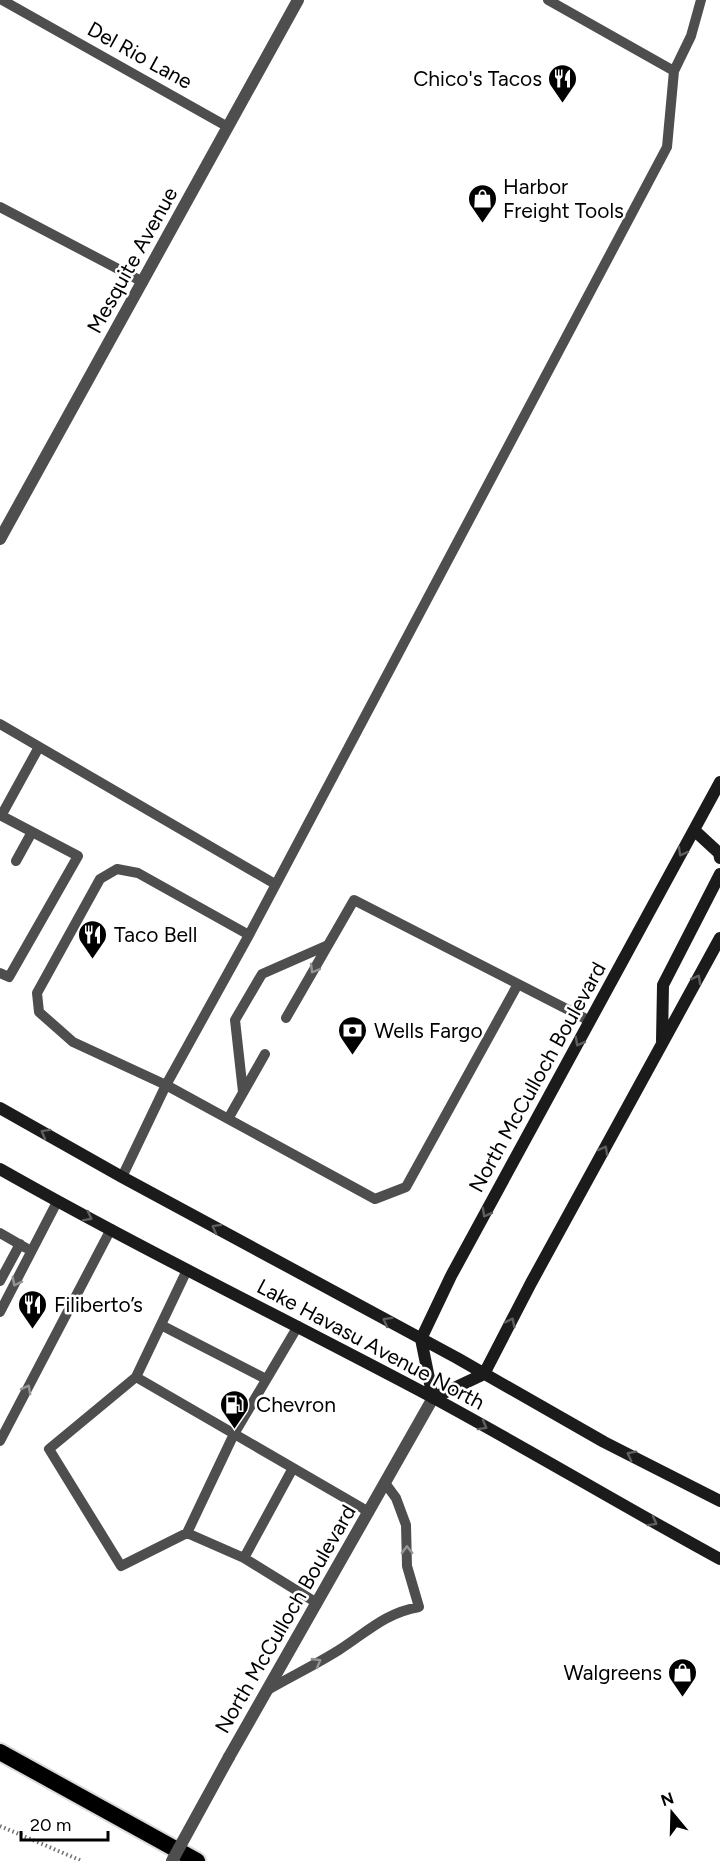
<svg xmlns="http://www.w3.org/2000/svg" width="720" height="1861" font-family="Figtree,sans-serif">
<rect width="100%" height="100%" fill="#fff"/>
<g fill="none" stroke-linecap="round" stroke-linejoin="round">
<defs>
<path id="trunk" d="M0,1752L197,1861"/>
</defs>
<!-- trunk casing -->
<use href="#trunk" stroke="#dbdbdb" stroke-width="20"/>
<!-- path -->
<path stroke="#707070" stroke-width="4" stroke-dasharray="1.5 3" stroke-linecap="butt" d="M0,1826L82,1861"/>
<!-- service -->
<path stroke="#4e4e4e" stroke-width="10" d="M2,0L228,127
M674,71L691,36L701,0
M0,207L143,282
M0,724L275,884
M0,815L78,856L9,977L0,973
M1,816L39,747
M16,861L32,832
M249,935L138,873L117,869L100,879L37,993L39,1012L73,1042L166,1085L375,1199L406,1187L518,984L590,1021
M286,1018L354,900L518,984
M243,1092L235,1020L262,974L328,945
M228,1119L265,1054
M122,1177L166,1085L249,935L667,147L674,71L548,0
M0,1233L26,1248
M187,1270L136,1377L49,1449L121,1566L187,1533L244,1558L317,1603
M0,1281L20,1244
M0,1312L57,1202
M161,1325L266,1379
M136,1377L369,1512
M0,1441L111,1229
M187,1533L234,1434L298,1326
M244,1558L293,1468
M266,1691C290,1677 315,1665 339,1650C367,1632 385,1613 419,1607L407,1566L406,1525L396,1498L385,1483"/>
<!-- tertiary -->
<path stroke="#4e4e4e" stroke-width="12" d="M0,539L298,0
M229,1757L433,1398"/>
<!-- secondary -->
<path stroke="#1b1b1b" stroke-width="12" d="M720,782L451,1276L421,1339L433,1398L484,1374L531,1283L720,938
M694,830L719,853L720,858
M662,1041L663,985L720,874
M0,1108L122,1177L457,1358L604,1442L720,1501
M0,1169C141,1249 287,1320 430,1396C528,1449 623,1506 720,1559"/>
<!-- trunk -->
<use href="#trunk" stroke="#000" stroke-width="16"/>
<!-- tertiary-bridge -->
<path stroke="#4e4e4e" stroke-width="12" d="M172,1861L229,1757"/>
</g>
<!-- one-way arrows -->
<defs><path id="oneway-chevron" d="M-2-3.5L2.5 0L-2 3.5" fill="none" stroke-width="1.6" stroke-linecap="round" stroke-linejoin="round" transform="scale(1.5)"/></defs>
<g stroke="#5f5f5f">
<use href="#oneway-chevron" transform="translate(682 852) rotate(119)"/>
<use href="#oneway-chevron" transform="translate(697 979) rotate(-61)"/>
<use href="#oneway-chevron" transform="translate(579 1042) rotate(119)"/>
<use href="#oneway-chevron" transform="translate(45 1133) rotate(-151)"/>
<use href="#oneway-chevron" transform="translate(604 1150) rotate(-61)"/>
<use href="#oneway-chevron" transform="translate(486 1213) rotate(119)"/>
<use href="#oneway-chevron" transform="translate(88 1217) rotate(27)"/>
<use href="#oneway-chevron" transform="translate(216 1228) rotate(-151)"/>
<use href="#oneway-chevron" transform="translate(387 1321) rotate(-151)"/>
<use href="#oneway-chevron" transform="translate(511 1322) rotate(-63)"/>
<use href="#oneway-chevron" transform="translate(483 1426) rotate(29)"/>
<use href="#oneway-chevron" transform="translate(631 1455) rotate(-153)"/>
<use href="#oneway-chevron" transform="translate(653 1522) rotate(29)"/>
</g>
<g stroke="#959595">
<use href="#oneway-chevron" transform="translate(314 969) rotate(120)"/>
<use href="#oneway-chevron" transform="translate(16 1282) rotate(117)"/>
<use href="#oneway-chevron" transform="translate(27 1389) rotate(-62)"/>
<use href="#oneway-chevron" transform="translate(407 1550) rotate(-91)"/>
<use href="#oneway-chevron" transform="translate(317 1662) rotate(-30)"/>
</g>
<!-- icons -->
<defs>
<symbol id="restaurant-pin" viewBox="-11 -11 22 30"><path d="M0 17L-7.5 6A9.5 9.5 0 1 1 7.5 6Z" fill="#000" stroke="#fff"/><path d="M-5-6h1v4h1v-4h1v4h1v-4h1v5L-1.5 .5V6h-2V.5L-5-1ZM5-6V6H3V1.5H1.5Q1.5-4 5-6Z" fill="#fff"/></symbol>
<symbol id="shop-pin" viewBox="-11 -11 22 30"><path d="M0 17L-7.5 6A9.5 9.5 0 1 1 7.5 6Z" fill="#000" stroke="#fff"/><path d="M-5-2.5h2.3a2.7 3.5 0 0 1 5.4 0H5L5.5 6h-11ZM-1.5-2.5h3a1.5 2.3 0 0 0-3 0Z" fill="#fff"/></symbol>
<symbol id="bank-pin" viewBox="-11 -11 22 30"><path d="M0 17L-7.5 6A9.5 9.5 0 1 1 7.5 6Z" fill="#000" stroke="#fff"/><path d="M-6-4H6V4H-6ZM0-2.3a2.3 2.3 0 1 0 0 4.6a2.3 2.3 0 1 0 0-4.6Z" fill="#fff"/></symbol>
<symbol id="fuel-pin" viewBox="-11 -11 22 30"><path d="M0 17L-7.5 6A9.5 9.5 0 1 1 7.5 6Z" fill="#000" stroke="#fff"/><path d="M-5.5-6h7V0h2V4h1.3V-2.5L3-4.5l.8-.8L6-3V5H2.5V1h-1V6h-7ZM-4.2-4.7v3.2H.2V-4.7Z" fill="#fff"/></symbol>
</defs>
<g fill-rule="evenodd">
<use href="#restaurant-pin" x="546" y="62" width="33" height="45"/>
<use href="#shop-pin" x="466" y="182" width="33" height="45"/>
<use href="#restaurant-pin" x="76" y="918" width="33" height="45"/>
<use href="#bank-pin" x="336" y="1014" width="33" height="45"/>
<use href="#restaurant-pin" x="16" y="1288" width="33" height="45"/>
<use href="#fuel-pin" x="218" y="1388" width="33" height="45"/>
<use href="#shop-pin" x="666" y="1656" width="33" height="45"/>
</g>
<g text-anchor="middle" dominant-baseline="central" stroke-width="5" stroke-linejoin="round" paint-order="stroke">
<!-- street labels -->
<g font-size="21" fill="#000" stroke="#fff">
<text transform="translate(140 55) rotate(29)">Del Rio Lane</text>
<text transform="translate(132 260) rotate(-61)">Mesquite Avenue</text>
<text transform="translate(537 1077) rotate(-61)">North McCulloch Boulevard</text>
<text transform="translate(371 1344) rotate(28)">Lake Havasu Avenue North</text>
<text transform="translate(285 1619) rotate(-60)">North McCulloch Boulevard</text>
</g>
<!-- poi labels -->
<g font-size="21" fill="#000" stroke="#fff" text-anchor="start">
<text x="542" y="78" text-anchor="end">Chico's Tacos</text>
<text x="503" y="186">Harbor<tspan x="503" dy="24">Freight Tools</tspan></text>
<text x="114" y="934">Taco Bell</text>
<text x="374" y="1030">Wells Fargo</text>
<text x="54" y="1304">Filiberto’s</text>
<text x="256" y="1404">Chevron</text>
<text x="662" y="1672" text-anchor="end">Walgreens</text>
</g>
</g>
<!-- north arrow -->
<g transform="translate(672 1813) rotate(341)" stroke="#ffffff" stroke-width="4.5" paint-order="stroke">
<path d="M0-4.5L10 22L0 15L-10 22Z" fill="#000000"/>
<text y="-9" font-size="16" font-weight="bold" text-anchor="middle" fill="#000000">N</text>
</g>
<!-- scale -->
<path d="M21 1831v9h87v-9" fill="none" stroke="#000000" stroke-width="3"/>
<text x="30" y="1831" font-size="18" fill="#000000" stroke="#ffffff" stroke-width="4.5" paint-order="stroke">20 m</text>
</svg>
